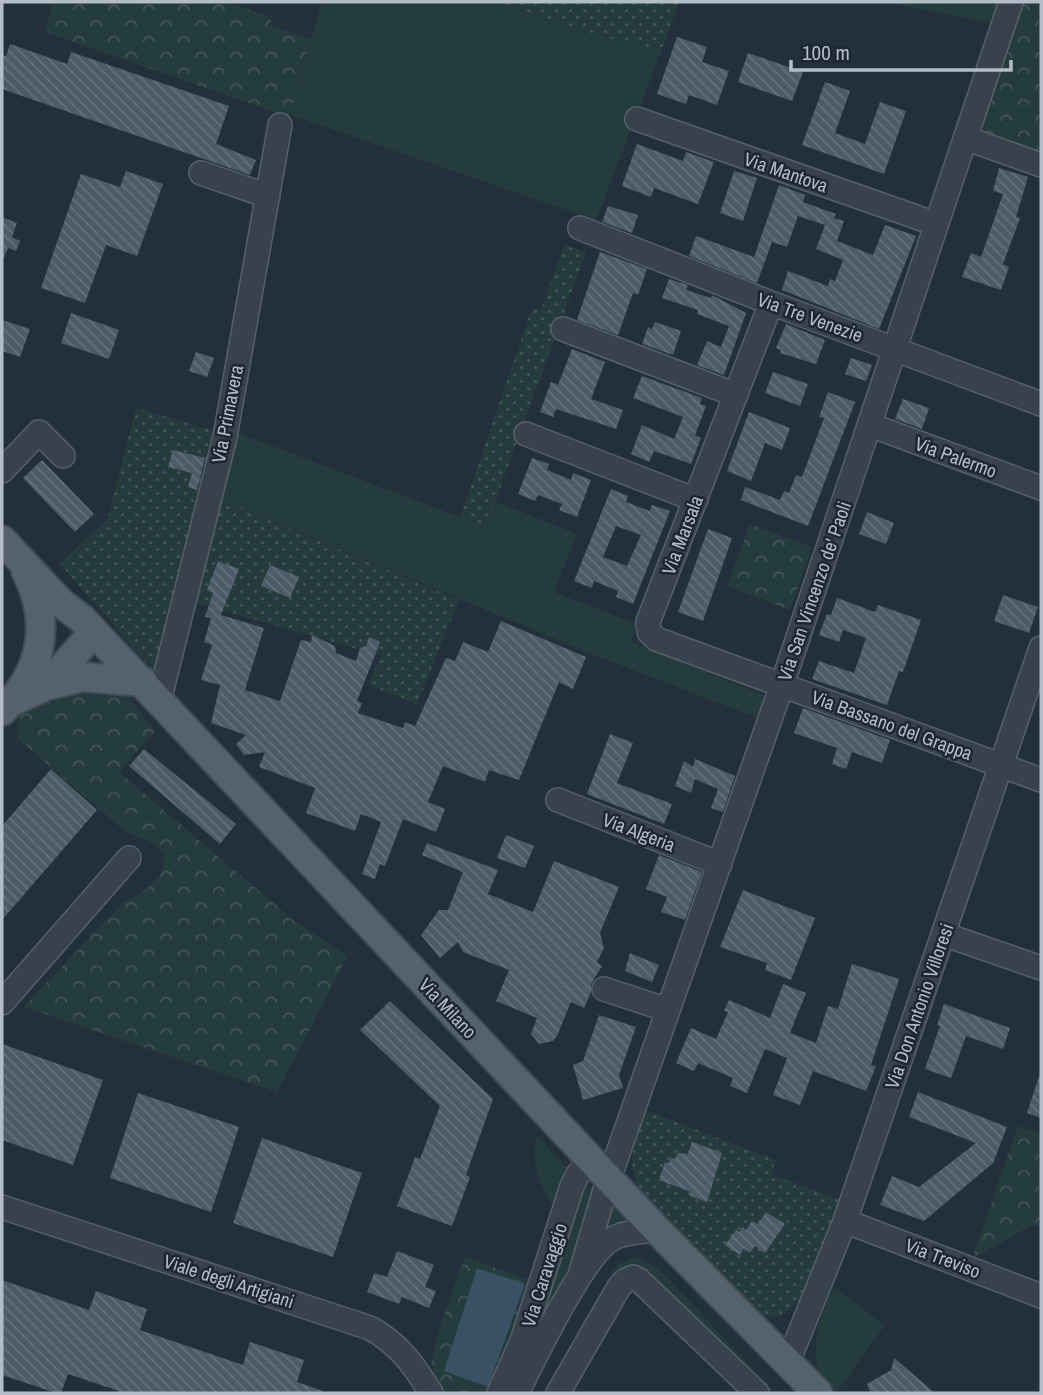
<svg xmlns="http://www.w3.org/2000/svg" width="1043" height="1395" font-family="'Archivo Narrow',sans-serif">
<defs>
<pattern id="forest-crowns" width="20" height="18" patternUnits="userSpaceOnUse" patternTransform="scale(1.75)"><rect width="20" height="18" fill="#253c3d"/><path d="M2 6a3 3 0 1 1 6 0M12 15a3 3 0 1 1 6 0" fill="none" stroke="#425658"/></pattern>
<pattern id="garden-dots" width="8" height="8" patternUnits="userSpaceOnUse" patternTransform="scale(1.75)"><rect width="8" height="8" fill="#253c3d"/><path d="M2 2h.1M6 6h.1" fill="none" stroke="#425658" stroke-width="1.8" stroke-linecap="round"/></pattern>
<pattern id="building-back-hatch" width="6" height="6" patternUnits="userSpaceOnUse" patternTransform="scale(1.75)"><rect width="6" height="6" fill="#4c5b67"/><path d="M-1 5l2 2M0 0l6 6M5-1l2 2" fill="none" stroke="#63717b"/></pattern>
</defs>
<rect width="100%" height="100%" fill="#23303c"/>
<!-- grass -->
<path fill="#253c3d" d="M322,2H494L555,23L661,52L596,220L290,115Z
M884,2H998L991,23Z
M233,431L486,527L496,502L577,534L554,592L637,624L631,642L766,696L757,718L584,651L218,498Z
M537,1136L567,1168L556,1211C541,1187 529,1165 537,1136Z
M593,1186L591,1199L568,1275L509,1383L572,1198L584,1187Z
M608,1201L629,1223L603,1234Z
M636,1257L659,1269L776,1393H764L636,1271L616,1279L609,1276L618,1264Z
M834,1287L885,1325L836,1393H832C829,1389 824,1384 822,1380C808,1354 820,1310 834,1287Z"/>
<!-- forest -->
<path fill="url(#forest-crowns)" d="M53,2H226L272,17L270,25L311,39L290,115L272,111L45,32Z
M1023,2H1041V153L989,135L984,129L982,119Z
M750,524L812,547L790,610L727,586Z
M109,687L129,698L155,731L119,772L293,920L348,956L277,1092L24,1007L121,904L144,891L163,872L164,855L153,843L125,831L17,738L18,716C48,702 76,691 109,687Z
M1018,1126L1041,1134V1228L1032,1225L972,1259Z
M465,1257L535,1282L495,1386L486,1393H447L437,1382L431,1364L440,1326Z"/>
<!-- garden -->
<path fill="url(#garden-dots)" d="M494,2H679L661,52L555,23Z
M564,245L586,252L486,527L460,518L532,308L541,310Z
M136,408L221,433L154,672L60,564L108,518Z
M218,498L459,600L417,704L368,685L381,656L193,602Z
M645,1110L776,1160L771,1174L840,1200C831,1227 807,1316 774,1317C767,1317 760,1312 754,1308L646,1200C623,1166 633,1146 645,1110Z"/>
<!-- water -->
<path fill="#395065" d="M477,1268L525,1284L488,1387L444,1371Z"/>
<!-- building -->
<path fill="url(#building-back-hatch)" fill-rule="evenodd" d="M677,37L707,47L702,62L729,71L717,105L689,95L686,104L657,94Z
M10,44L67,64L71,52L229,106L216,144L256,160L250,175L2,89V55L6,56Z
M748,53L803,72L792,101L738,82Z
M825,82L850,91L835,133L865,144L880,102L906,111L884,174L802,145Z
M637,144L683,161L686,152L714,162L698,204L654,188L651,197L622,186Z
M999,168L1028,177L1016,217L1020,218L1003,264L1009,267L1001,290L962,277L971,253L981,257L1003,194L993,191Z
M126,171L163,184L137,256L106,245L85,303L41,288L81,174L120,187Z
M734,171L757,178L743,221L720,213Z
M779,185L805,195L803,202L836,214L834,218L844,221L837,241L873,255L885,225L916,236L879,329L782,290L788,271L828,286L830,279L835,281L843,260L816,249L825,225L798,216L787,247L772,242L757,283L689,256L696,236L754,257Z
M608,206L638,215L632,233L602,222Z
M2,217L17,223L12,237L20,241L16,251L8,248L3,260Z
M600,252L647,269L638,295L633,293L618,335L577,320Z
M669,279L688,285L686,290L711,298L712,295L746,313L724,375L697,365L707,341L721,347L729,326L697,314L698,310L662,298Z
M71,313L119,330L109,359L61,343Z
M2,320L30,329L20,357L2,351Z
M655,322L681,331L673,355L642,344L648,327L652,329Z
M786,324L825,340L816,364L780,353L781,350L776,348Z
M572,349L605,362L591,399L623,410L616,429L556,409L553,417L540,412L551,382L558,385Z
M196,352L214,358L207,377L189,371Z
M851,358L872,365L866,381L845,374Z
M773,372L808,384L800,406L765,393Z
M642,376L702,398L700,404L706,406L695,435L701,438L691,464L654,451L649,462L631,454L642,425L674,439L683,417L633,398Z
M828,392L855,402L808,526L741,500L745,487L780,500L784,491L789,493L796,475L802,477L824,418L819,417Z
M903,399L929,408L922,429L895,419Z
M749,412L790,428L782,450L765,443L751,481L727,471Z
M173,450L205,458L197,490L188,487L192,473L168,467Z
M532,458L549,464L547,470L571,480L573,473L591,480L577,517L559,510L562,504L538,495L535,501L518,494Z
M42,460L94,514L75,532L23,478Z
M611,489L628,496L626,502L650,511L652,505L670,511L633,604L616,597L618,591L594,581L592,588L574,581ZM616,526L641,535L627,566L603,557Z
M867,512L894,523L886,544L859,534Z
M708,529L732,538L703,621L678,612Z
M218,561L239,569L221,615L264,628L245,690L280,701L301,640L311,642L312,635L335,646L336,653L356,661L360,648L366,646L369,637L380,642L357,701L362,703L358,713L403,728L405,722L415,726L446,658L455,661L463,642L488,652L501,621L586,657L573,689L559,682L519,780L489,770L485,782L443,766L428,802L445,809L436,832L403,819L385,866L380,864L375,879L362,874L381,822L361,814L355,831L306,813L315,788L259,767L265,752L244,755L236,744L246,735L211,723L220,685L201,680L212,645L204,642L211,618L205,617L213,593L207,590Z
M270,565L299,577L290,598L261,586Z
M1003,595L1038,607L1029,633L994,621Z
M837,598L875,612L878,605L921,620L903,672L899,671L887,705L812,679L819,661L854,673L866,638L843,630L839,642L819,635L827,614L831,615Z
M803,708L890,740L882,763L852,752L846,769L832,764L837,748L794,733Z
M610,734L633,743L617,783L672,804L664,824L587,794Z
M144,749L236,824L220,844L129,766Z
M695,759L735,776L723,812L711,808L718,789L695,779L691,793L675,786L684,761L693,767Z
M51,769L97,810L2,920V826Z
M506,835L534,846L525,868L497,858Z
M427,843L498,870L488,894L533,912L554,861L619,887L600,933L604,948L597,962L602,966L591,984V992L584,1008L571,1002L557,1036L553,1041L539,1044L531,1034L537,1018L496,1001L509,970L463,952L458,942L440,958L421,935L439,910H448L463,872L422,855Z
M659,855L702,872L685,920L661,912L667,897L646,889Z
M743,890L815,918L791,980L765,970L767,963L720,947Z
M630,953L659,965L652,982L625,971Z
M852,964L899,979L871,1065L876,1066L866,1091L813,1071L800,1105L773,1095L787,1058L765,1049L747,1093L730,1086L733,1078L698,1063L694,1071L676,1063L691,1028L716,1039L728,1012L724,1011L729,1000L770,1018L783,984L806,993L790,1033L816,1043L828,1006L838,1009Z
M390,1001L493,1099L466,1175L470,1177L452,1226L397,1206L415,1157L420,1159L440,1106L360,1030Z
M944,1004L1010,1028L1003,1049L966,1036L951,1078L925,1069L940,1026L937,1025Z
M599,1015L636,1027L619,1075L623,1088L583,1100L573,1065L583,1061Z
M2,1044L103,1080L73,1165L2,1140Z
M1039,1076H1041V1118L1027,1113Z
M918,1092L1007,1127L993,1163L924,1221L880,1205L892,1176L919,1187L976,1143L909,1117Z
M138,1093L239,1127L211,1212L110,1178Z
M262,1138L362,1173L333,1257L233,1223Z
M692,1142L722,1153L707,1202L690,1196L691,1192L659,1180L665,1162L669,1163L671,1158L675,1159L678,1153L688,1154Z
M766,1212L785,1224L765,1253L755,1246L750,1253L744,1248L740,1255L725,1245L736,1230L739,1232L742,1227L746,1230L752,1221L758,1224Z
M397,1251L434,1265L425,1287L436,1291L429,1308L402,1297L399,1304L367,1292L374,1273L387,1277Z
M2,1280L89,1310L96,1291L147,1309L140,1330L243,1365L250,1342L304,1360L297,1382L323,1391L322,1393H118L119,1391L68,1374L61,1393H56L2,1375Z
M894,1358L935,1393H870L867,1384L891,1370Z"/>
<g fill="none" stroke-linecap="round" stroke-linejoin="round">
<defs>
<path id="minor" d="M637,119L936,224
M965,138L1041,165
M201,173L268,196
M580,228L771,303L1041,404
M771,303L648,622L649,632L656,639L1041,780
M563,329L736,395
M870,425L1041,488
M526,434L696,500
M2,471L39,432L63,456
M159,701L225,437L280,125
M558,800L720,864
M943,934L1041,968
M604,989L668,1010
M2,1003L129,858
M2,1207L370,1328C399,1344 414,1365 431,1393
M845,1221L1041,1296
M580,1275L605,1190L782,685L1011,2
M788,1362L845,1221L1041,648
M499,1393L522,1341L572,1186L578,1174L592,1159
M517,1393C534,1360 584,1252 614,1238C627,1232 643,1231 657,1230
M558,1393L619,1287L626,1280L633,1277L639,1280L757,1393"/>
<path id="major" d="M2,540L60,602L82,619L657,1230L818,1393
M46,686L86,641L92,630
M11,702L46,686L83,677L143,682
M2,711C43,671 52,623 26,571"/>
</defs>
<!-- minor casing -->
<use href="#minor" stroke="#55606a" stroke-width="26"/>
<!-- major casing -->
<use href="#major" stroke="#404b55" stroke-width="32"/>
<!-- minor -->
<use href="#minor" stroke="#37424c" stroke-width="23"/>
<!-- major -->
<use href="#major" stroke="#55616c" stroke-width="28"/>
</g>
<g text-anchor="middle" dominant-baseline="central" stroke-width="5" stroke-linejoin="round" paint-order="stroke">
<!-- street labels -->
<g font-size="19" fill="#b3bdc7" stroke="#1c2731">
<text transform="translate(786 172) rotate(19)">Via Mantova</text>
<text transform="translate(810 317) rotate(20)">Via Tre Venezie</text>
<text transform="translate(227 414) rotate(-79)">Via Primavera</text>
<text transform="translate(956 457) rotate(20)">Via Palermo</text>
<text transform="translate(682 535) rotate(-69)">Via Marsala</text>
<text transform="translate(814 591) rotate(-71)">Via San Vincenzo de' Paoli</text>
<text transform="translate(892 725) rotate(20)">Via Bassano del Grappa</text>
<text transform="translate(639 832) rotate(21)">Via Algeria</text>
<text transform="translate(919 1006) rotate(-71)">Via Don Antonio Villoresi</text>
<text transform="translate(448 1008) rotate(47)">Via Milano</text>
<text transform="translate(943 1258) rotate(21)">Via Treviso</text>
<text transform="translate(544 1275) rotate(-72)">Via Caravaggio</text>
<text transform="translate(229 1281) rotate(18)">Viale degli Artigiani</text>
</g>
</g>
<!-- border -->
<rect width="1043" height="1395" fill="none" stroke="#b3bdc7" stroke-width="7"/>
<!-- scale -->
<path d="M791 60v10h220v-10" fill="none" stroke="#b3bdc7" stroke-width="3.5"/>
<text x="802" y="60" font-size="21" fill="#b3bdc7" stroke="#1c2731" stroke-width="5" paint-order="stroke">100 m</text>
</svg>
